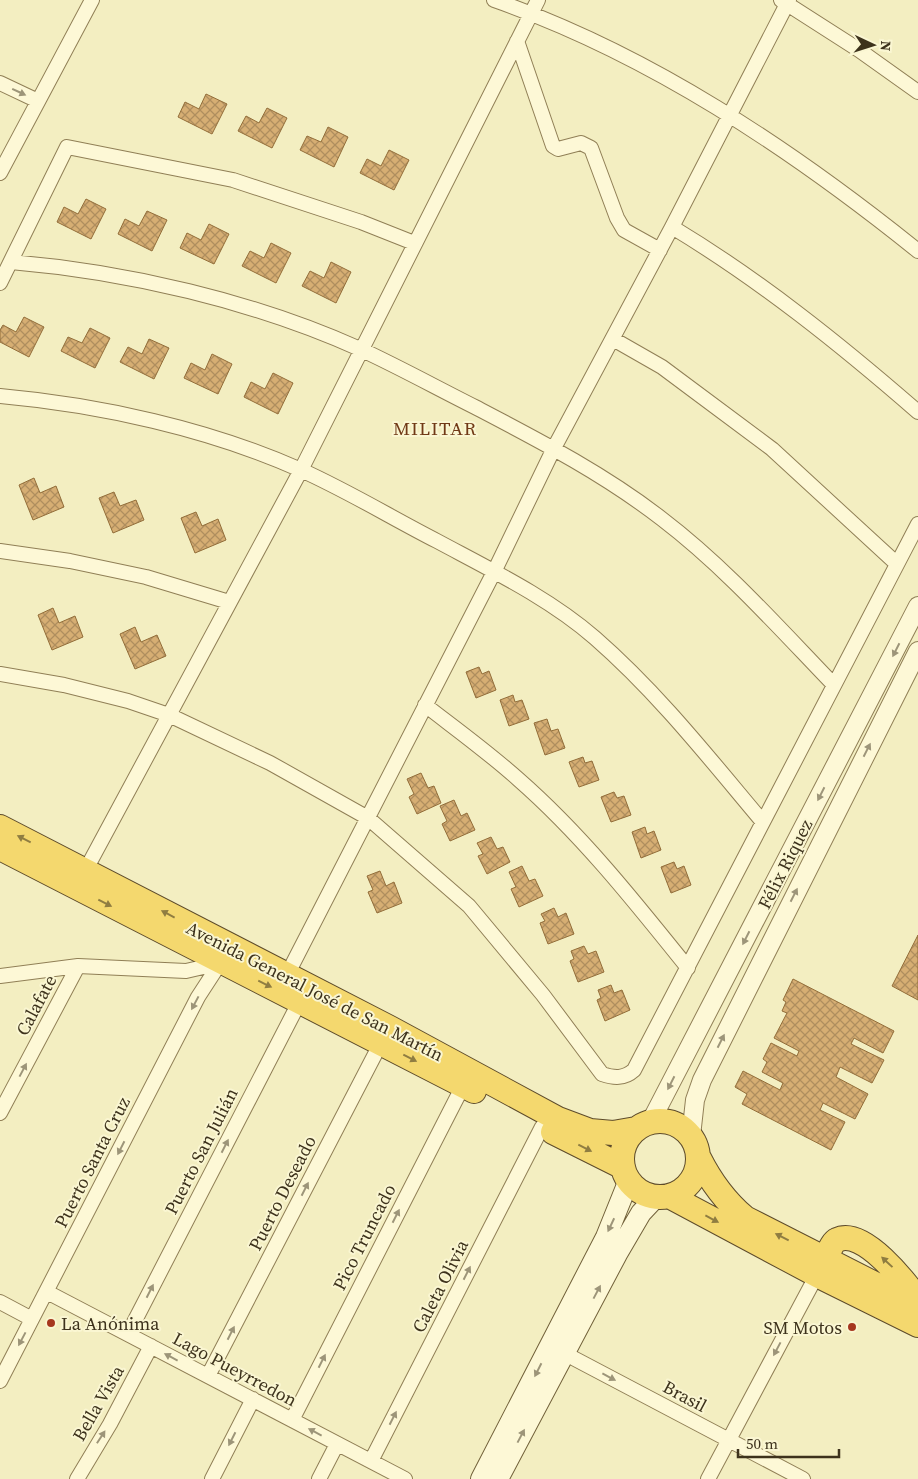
<svg xmlns="http://www.w3.org/2000/svg" width="918" height="1479" font-family="'Source Serif 4',serif">
<defs>
<pattern id="building-cross-hatch" width="8" height="8" patternUnits="userSpaceOnUse" patternTransform="scale(1.25)"><rect width="8" height="8" fill="#d6ae73"/><path d="M0 0l8 8M0 8l8-8" fill="none" stroke="#af8e5e"/></pattern>
</defs>
<rect width="100%" height="100%" fill="#f3eec1"/>
<!-- building -->
<path fill="url(#building-cross-hatch)" stroke="#926d39" d="M206,94L227,104L212,134L178,117L185,102L199,109Z
M267,108L287,118L272,148L238,131L246,116L259,123Z
M328,127L348,137L334,167L300,150L307,136L321,142Z
M389,150L409,160L394,190L360,173L367,159L381,166Z
M86,199L106,209L91,239L57,222L64,207L78,214Z
M147,211L167,220L152,251L118,234L125,219L139,226Z
M209,224L229,234L214,264L180,248L187,233L201,240Z
M271,243L291,253L276,283L242,266L250,251L264,258Z
M331,262L351,272L336,303L302,286L310,271L324,278Z
M24,317L44,327L29,357L0,342V330L3,325L16,332Z
M90,328L110,338L95,368L61,351L68,337L82,343Z
M149,339L169,348L154,379L120,362L128,347L142,354Z
M212,354L232,364L218,394L184,378L191,363L205,370Z
M273,373L293,383L278,414L244,397L251,382L265,389Z
M34,478L40,493L56,486L64,507L33,520L19,485Z
M114,492L120,506L136,500L144,520L113,533L99,498Z
M196,512L202,526L218,519L226,540L195,553L181,518Z
M53,608L59,623L75,616L83,637L52,650L38,615Z
M135,627L141,642L157,635L166,656L135,669L120,634Z
M479,667L482,674L489,671L496,690L476,698L466,672Z
M513,695L515,702L522,700L529,719L509,726L500,700Z
M547,719L551,731L558,729L565,748L545,755L534,723Z
M583,757L585,763L592,761L599,780L579,787L569,762Z
M421,773L428,788L434,786L441,803L417,814L409,797L414,794L407,779Z
M614,792L617,798L624,796L631,815L611,822L601,797Z
M454,800L461,816L467,813L475,830L450,841L442,824L447,821L440,806Z
M645,827L647,834L654,831L661,850L641,858L632,832Z
M491,837L497,849L503,847L510,862L487,874L478,856L483,854L477,843Z
M674,862L677,869L684,866L691,885L671,893L661,867Z
M522,866L529,881L535,879L543,896L519,907L511,889L516,887L509,872Z
M380,871L386,886L394,882L402,903L377,913L368,892L373,890L367,876Z
M554,908L558,917L566,913L574,934L548,944L540,923L545,921L541,914Z
M918,935V1000L892,986Z
M584,946L588,954L596,951L604,972L578,982L570,961L574,959L571,951Z
M793,979L894,1031L883,1053L854,1038L851,1044L884,1060L872,1083L840,1067L836,1077L868,1094L855,1119L823,1103L820,1110L845,1122L831,1150L742,1104L747,1094L735,1087L743,1071L780,1090L783,1083L762,1072L767,1062L763,1059L771,1043L797,1056L799,1051L774,1038L787,1013L782,1011L786,1002L783,1000Z
M611,985L614,993L622,990L630,1010L605,1021L597,1000L601,998L598,990Z"/>
<g fill="none" stroke-linecap="round" stroke-linejoin="round">
<defs>
<path id="minor" d="M494,0C649,54 791,149 918,251
M781,0L859,50L918,92
M517,41L553,146L558,149L581,143L591,148L617,218L624,230L660,250
M0,83L38,101
M0,173L92,0
M672,227C760,280 841,345 918,412
M11,262C128,272 253,301 360,349C399,367 437,388 475,407C540,441 604,474 662,519C725,567 779,628 833,684
M0,283L67,147L233,180L361,222L414,243
M613,339L662,367L772,449L897,564
M0,396C100,405 209,429 301,470C348,491 392,518 437,541C491,570 549,598 595,638C658,693 709,758 762,821
M0,551L70,561L146,577L229,602
M0,674L64,685L128,701L169,715L270,763L368,818L469,906L543,995L602,1074C614,1078 624,1079 634,1070L918,524
M425,705C456,729 488,752 518,779C582,835 635,902 688,968
M83,875L301,470L538,0
M287,975L494,572L554,448L672,227L789,0
M0,976L78,966L186,971L225,962
M0,1113L78,966
M47,1292L405,1479
M0,1302L32,1319
M128,1334L302,997
M558,1350L803,1479
M208,1376L384,1037
M0,1381L198,997L224,957
M292,1420L466,1080
M371,1461L542,1127
M77,1479L110,1424L151,1346
M212,1479L253,1399
M319,1479L337,1444
M708,1479L820,1269"/>
<path id="tertiary" d="M651,1121L918,606
M691,1136L695,1100L702,1080L918,651"/>
<path id="secondary" d="M481,1479L606,1237L629,1180
M498,1479L617,1254L641,1213L656,1197"/>
<path id="trunk" d="M0,827L390,1028L558,1119L590,1131L613,1133L636,1129
M0,848L474,1091
M622 1159a38 38 0 1 1 76 0a38 38 0 1 1-76 0Z
M553,1132L623,1167
M699,1158C711,1182 725,1201 745,1218L918,1306
M669,1196L817,1275L918,1325
M825,1259C828,1254 832,1242 837,1240C863,1227 906,1283 918,1300"/>
</defs>
<!-- minor casing -->
<use href="#minor" stroke="#907f56" stroke-width="16"/>
<!-- tertiary casing -->
<use href="#tertiary" stroke="#907f56" stroke-width="20"/>
<!-- secondary casing -->
<use href="#secondary" stroke="#716039" stroke-width="22"/>
<!-- trunk casing -->
<use href="#trunk" stroke="#5d4b2b" stroke-width="26"/>
<!-- minor -->
<use href="#minor" stroke="#fdf8d6" stroke-width="14"/>
<!-- tertiary -->
<use href="#tertiary" stroke="#fdf8d6" stroke-width="18"/>
<!-- secondary -->
<use href="#secondary" stroke="#fdf8d6" stroke-width="20"/>
<!-- trunk -->
<use href="#trunk" stroke="#f4d86e" stroke-width="24"/>
</g>
<!-- one-way arrows -->
<defs><path id="oneway-solid" d="M-6-.8H1V-3.2L6.5 0L1 3.2V.8H-6Z" transform="scale(1.25)"/></defs>
<g fill="#9d9579">
<use href="#oneway-solid" transform="translate(19 92) rotate(25)"/>
<use href="#oneway-solid" transform="translate(896 650) rotate(117)"/>
<use href="#oneway-solid" transform="translate(867 750) rotate(-63)"/>
<use href="#oneway-solid" transform="translate(821 794) rotate(117)"/>
<use href="#oneway-solid" transform="translate(794 895) rotate(-63)"/>
<use href="#oneway-solid" transform="translate(746 938) rotate(117)"/>
<use href="#oneway-solid" transform="translate(195 1003) rotate(118)"/>
<use href="#oneway-solid" transform="translate(721 1041) rotate(-63)"/>
<use href="#oneway-solid" transform="translate(23 1070) rotate(-62)"/>
<use href="#oneway-solid" transform="translate(671 1083) rotate(117)"/>
<use href="#oneway-solid" transform="translate(225 1146) rotate(-63)"/>
<use href="#oneway-solid" transform="translate(121 1148) rotate(117)"/>
<use href="#oneway-solid" transform="translate(305 1189) rotate(-63)"/>
<use href="#oneway-solid" transform="translate(396 1216) rotate(-63)"/>
<use href="#oneway-solid" transform="translate(611 1225) rotate(115)"/>
<use href="#oneway-solid" transform="translate(467 1273) rotate(-63)"/>
<use href="#oneway-solid" transform="translate(150 1291) rotate(-63)"/>
<use href="#oneway-solid" transform="translate(597 1292) rotate(-62)"/>
<use href="#oneway-solid" transform="translate(231 1333) rotate(-63)"/>
<use href="#oneway-solid" transform="translate(22 1339) rotate(118)"/>
<use href="#oneway-solid" transform="translate(777 1349) rotate(118)"/>
<use href="#oneway-solid" transform="translate(171 1357) rotate(-152)"/>
<use href="#oneway-solid" transform="translate(322 1361) rotate(-63)"/>
<use href="#oneway-solid" transform="translate(538 1370) rotate(117)"/>
<use href="#oneway-solid" transform="translate(609 1377) rotate(28)"/>
<use href="#oneway-solid" transform="translate(393 1418) rotate(-63)"/>
<use href="#oneway-solid" transform="translate(315 1432) rotate(-152)"/>
<use href="#oneway-solid" transform="translate(521 1436) rotate(-62)"/>
<use href="#oneway-solid" transform="translate(101 1437) rotate(-57)"/>
<use href="#oneway-solid" transform="translate(232 1439) rotate(117)"/>
</g>
<g fill="#8f7d41">
<use href="#oneway-solid" transform="translate(24 839) rotate(-153)"/>
<use href="#oneway-solid" transform="translate(105 903) rotate(27)"/>
<use href="#oneway-solid" transform="translate(168 914) rotate(-152)"/>
<use href="#oneway-solid" transform="translate(265 984) rotate(26)"/>
<use href="#oneway-solid" transform="translate(410 1058) rotate(27)"/>
<use href="#oneway-solid" transform="translate(585 1148) rotate(27)"/>
<use href="#oneway-solid" transform="translate(712 1219) rotate(28)"/>
<use href="#oneway-solid" transform="translate(782 1237) rotate(-153)"/>
<use href="#oneway-solid" transform="translate(887 1262) rotate(-137)"/>
</g>
<!-- markers -->
<g fill="#a6371e" stroke="#faf6d2" stroke-width="2">
<circle cx="51" cy="1323" r="5"/>
<circle cx="852" cy="1327" r="5"/>
</g>
<g text-anchor="middle" dominant-baseline="central" stroke-width="4" stroke-linejoin="round" paint-order="stroke">
<!-- street labels -->
<g font-size="18" fill="#3d321c" stroke="#faf6d2">
<text transform="translate(785 864) rotate(-63)">Félix Riquez</text>
<text transform="translate(315 991) rotate(27)">Avenida General José de San Martín</text>
<text transform="translate(36 1005) rotate(-62)">Calafate</text>
<text transform="translate(201 1151) rotate(-63)">Puerto San Julián</text>
<text transform="translate(92 1162) rotate(-63)">Puerto Santa Cruz</text>
<text transform="translate(282 1193) rotate(-63)">Puerto Deseado</text>
<text transform="translate(364 1237) rotate(-63)">Pico Truncado</text>
<text transform="translate(440 1286) rotate(-63)">Caleta Olivia</text>
<text transform="translate(235 1369) rotate(28)">Lago Pueyrredon</text>
<text transform="translate(685 1396) rotate(28)">Brasil</text>
<text transform="translate(98 1403) rotate(-60)">Bella Vista</text>
</g>
<!-- poi labels -->
<g font-size="18" fill="#3d321c" stroke="#faf6d2" text-anchor="start">
<text x="61" y="1323">La Anónima</text>
<text x="842" y="1327" text-anchor="end">SM Motos</text>
</g>
<!-- neighbourhood labels -->
<g font-size="19" letter-spacing="1" fill="#703916" stroke="#faf6d2">
<text x="435" y="428">MILITAR</text>
</g>
</g>
<!-- north arrow -->
<g transform="translate(873 45) rotate(94)" stroke="#faf6d2" stroke-width="4" paint-order="stroke">
<path d="M0-4L9 19L0 12L-9 19Z" fill="#3d321c"/>
<text y="-8" font-size="14" font-weight="bold" text-anchor="middle" fill="#3d321c">N</text>
</g>
<!-- scale -->
<path d="M738 1449v8h101v-8" fill="none" stroke="#3d321c" stroke-width="2.5"/>
<text x="746" y="1449" font-size="15" fill="#3d321c" stroke="#faf6d2" stroke-width="4" paint-order="stroke">50 m</text>
</svg>
